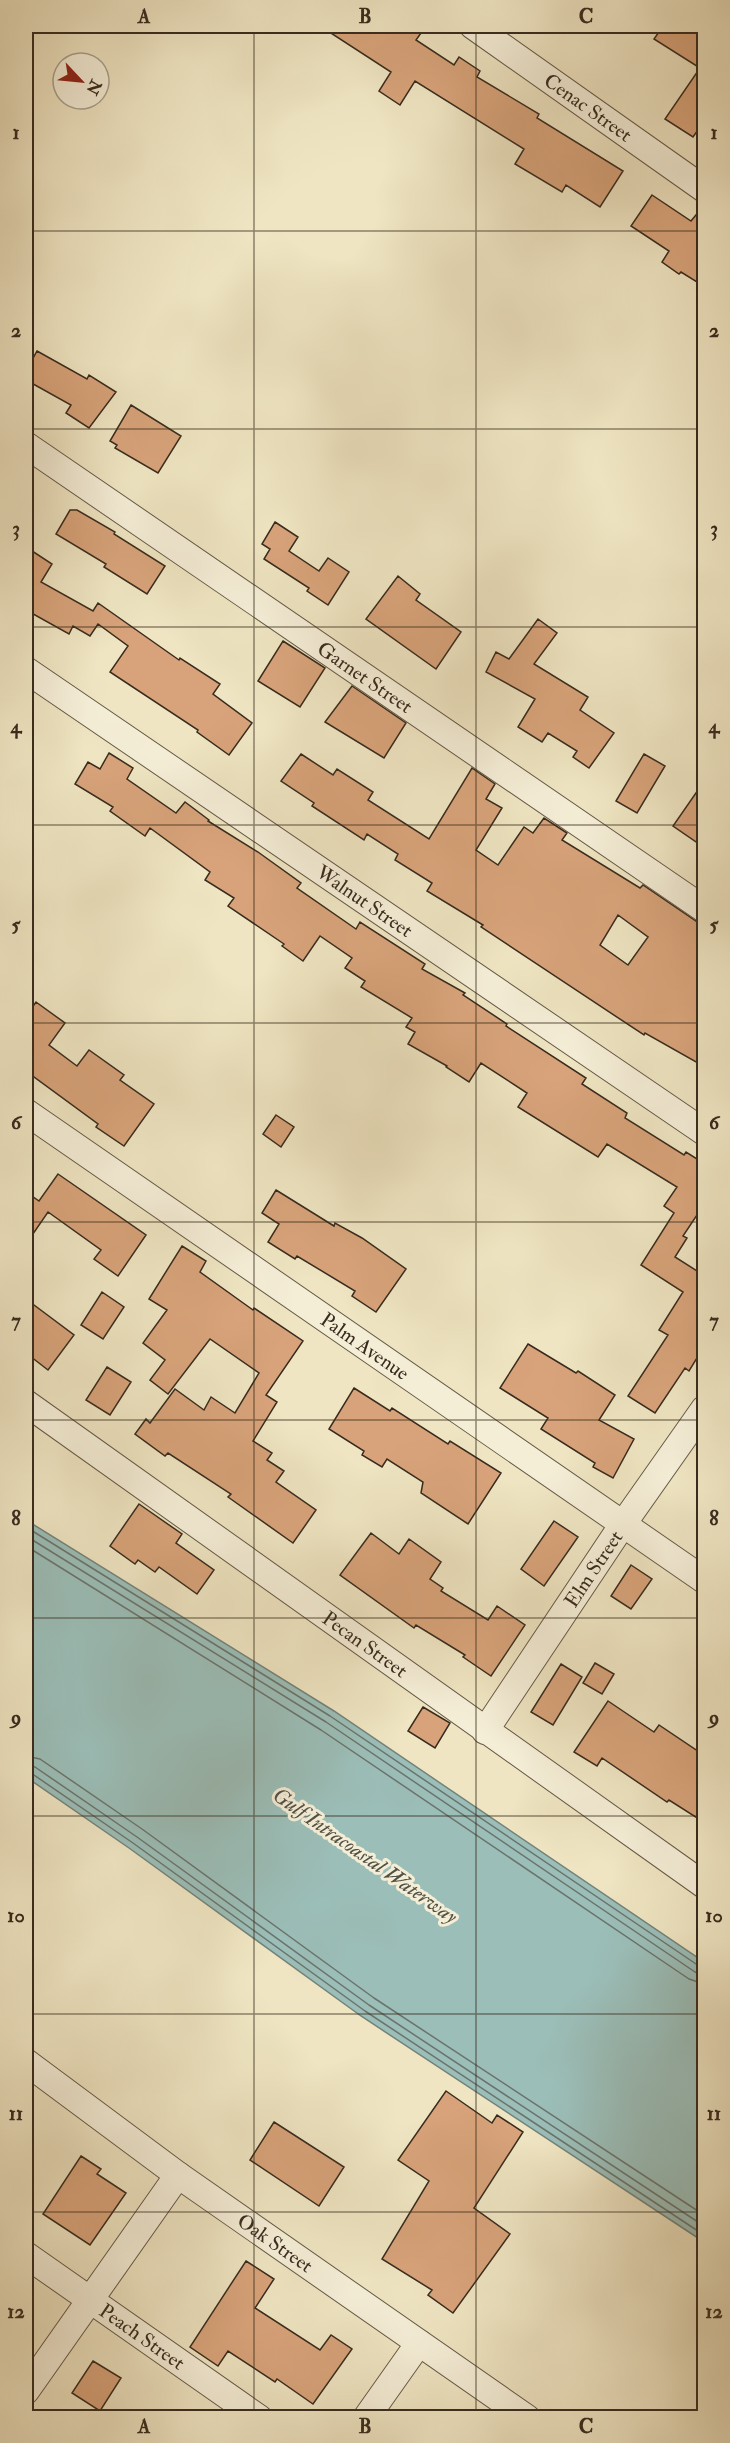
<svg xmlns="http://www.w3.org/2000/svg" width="730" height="2443" font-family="'IM FELL Double Pica',serif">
<rect width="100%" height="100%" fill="#efe5c2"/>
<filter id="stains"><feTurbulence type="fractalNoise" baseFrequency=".00333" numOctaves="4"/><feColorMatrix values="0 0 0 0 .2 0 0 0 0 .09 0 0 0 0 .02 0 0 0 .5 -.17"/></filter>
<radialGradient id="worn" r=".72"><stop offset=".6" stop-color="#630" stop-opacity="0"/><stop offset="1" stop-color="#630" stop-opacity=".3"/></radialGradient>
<!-- water -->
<path fill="#9bbeb8" stroke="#73837a" stroke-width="1.5" d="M26,1520L334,1711L704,1962V2242L361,2016L129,1848L26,1777Z"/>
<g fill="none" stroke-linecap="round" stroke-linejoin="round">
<!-- shore -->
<path stroke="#6a746b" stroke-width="1.5" d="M26,1527L330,1716L699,1966L704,1967
M26,1536L326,1722L695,1972L704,1975
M26,1546L321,1730L689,1979L704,1984
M26,1756L40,1759L142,1829L374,1998L704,2215
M26,1765L35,1767L137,1837L369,2005L704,2226
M26,1772L31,1773L133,1843L365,2011L704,2235"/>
</g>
<!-- building -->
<path fill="#d8a37a" stroke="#382b1e" stroke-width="1.5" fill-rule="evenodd" d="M320,26H426L416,40L454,65L459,57L480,71L477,77L539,114L537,118L623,171L600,207L566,185L562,192L515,164L524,149L415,81L400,105L379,91L391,72Z
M663,26H705V120L693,137L665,119L700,68L654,39Z
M652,195L691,221L705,204V287L681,272L679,274L662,262L669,251L631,226Z
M37,351L87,379L89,375L116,392L89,428L66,413L71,405L26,380V371Z
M131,405L181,436L158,473L115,448L117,445L110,441Z
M70,510H77L115,532L114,534L165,566L147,594L104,567L106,564L56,534Z
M275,522L298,537L289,551L319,571L328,558L349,572L328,605L307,591L309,588L264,559L270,549L262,544Z
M26,547L52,564L41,582L93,611L98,603L179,660L180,658L220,684L213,694L252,723L229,755L197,732L198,730L110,672L128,646L98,624L90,636L73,626L69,634L26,610Z
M398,576L420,594L416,600L461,632L436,669L366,619Z
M538,619L557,633L534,664L588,697L580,710L614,733L589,768L573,757L577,751L548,733L542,742L518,727L535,699L486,672L496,652L509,659Z
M283,641L325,668L300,707L258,681Z
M352,686L406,723L384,758L325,722Z
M109,753L133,768L127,779L176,813L185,802L209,820L208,821L258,852L301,883L297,888L356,929L360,922L425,964L422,969L465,993L463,995L507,1024L506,1026L586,1078L582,1084L627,1113L625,1118L684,1155L686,1152L705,1164V1203L683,1236L687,1238L675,1257L705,1276V1345L689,1371L685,1368L655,1413L628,1396L668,1335L659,1330L683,1292L641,1265L674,1213L664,1206L677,1187L607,1144L598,1157L518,1107L527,1093L481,1063L469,1082L446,1067L447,1066L408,1044L415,1032L406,1027L412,1018L361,987L365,981L345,968L352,958L320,936L303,961L282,946L284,944L228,906L234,898L205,880L210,872L150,828L145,836L110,811L113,807L75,784L88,762L100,769Z
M301,754L333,775L337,769L373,792L368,800L429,839L472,768L495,784L486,799L502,808L476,850L498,865L524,827L533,833L544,818L567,833L562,840L640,888L643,885L696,921L705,924V1067L645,1033L644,1035L481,927L483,925L427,891L432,883L395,860L398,854L367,834L364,840L312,806L314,803L281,781ZM618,915L648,937L628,965L600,945Z
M644,754L665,766L637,813L616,801Z
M705,780V848L673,826Z
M36,1002L65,1023L49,1045L77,1066L89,1050L124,1075L120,1080L154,1104L124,1146L96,1127L98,1124L26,1071V1016Z
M276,1115L294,1127L281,1147L263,1134Z
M58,1174L146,1235L118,1276L94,1259L101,1250L48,1212L26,1244V1192L39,1201Z
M276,1190L334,1226L335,1223L362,1238L406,1269L376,1312L352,1296L355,1291L297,1256L295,1259L268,1242L279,1224L262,1213Z
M182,1246L206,1261L200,1272L253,1310L254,1308L303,1341L266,1395L277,1402L253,1441L272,1453L267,1460L284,1471L276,1482L316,1510L293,1543L228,1497L231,1494L168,1453L165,1456L135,1434L146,1419L150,1423L175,1389L204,1410L211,1397L235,1413L259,1373L210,1339L168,1394L150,1380L165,1360L143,1343L167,1310L149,1299Z
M102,1292L124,1307L103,1339L81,1325Z
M26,1299L74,1335L48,1370L26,1353Z
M528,1344L576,1373L578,1371L615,1395L599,1420L634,1439L613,1478L593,1467L595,1463L541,1429L548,1418L500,1388Z
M107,1367L131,1382L110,1415L86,1400Z
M354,1388L390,1411L392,1408L448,1444L450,1441L501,1473L468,1524L421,1493L423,1482L387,1459L382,1467L362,1455L364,1451L329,1429Z
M139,1504L182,1534L176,1543L214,1570L197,1594L159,1567L155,1572L138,1560L135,1564L110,1546Z
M554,1521L578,1537L544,1586L521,1569Z
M371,1533L399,1554L409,1539L441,1562L430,1579L443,1588L441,1591L488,1620L497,1606L525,1625L491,1676L463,1657L465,1655L416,1625L414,1628L340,1575Z
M631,1565L652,1579L631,1609L611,1596Z
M595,1663L614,1674L602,1694L583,1683Z
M561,1664L582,1677L553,1725L531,1712Z
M608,1701L654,1732L659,1725L705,1756V1823L669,1800L667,1802L602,1758L597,1766L574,1752Z
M423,1707L450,1723L435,1748L408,1731Z
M446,2091L492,2123L497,2115L523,2132L474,2208L510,2234L453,2313L428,2295L432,2290L382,2259L429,2181L398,2160Z
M274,2122L344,2167L319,2206L250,2160Z
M81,2156L101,2169L97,2174L126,2193L90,2245L43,2214Z
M246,2261L274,2279L255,2308L320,2350L331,2335L352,2349L313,2404L277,2379L275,2382L228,2351L218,2366L190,2347Z
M93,2361L121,2378L100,2411L72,2393Z"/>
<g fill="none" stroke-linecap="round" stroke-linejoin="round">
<defs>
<g id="minor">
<path id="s1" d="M473,26L704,189"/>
<path id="s2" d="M26,445L704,909"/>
<path id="s3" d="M26,670L704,1132"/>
<path id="s4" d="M26,1112L704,1580"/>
<path id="s5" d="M26,1403L704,1885"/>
<path id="s6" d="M485,1731L623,1524L704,1409"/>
<path id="s7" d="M26,2062L178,2175L527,2418"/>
<path id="s8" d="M26,2255L259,2418"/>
<path d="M26,2391L178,2175"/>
<path d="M366,2418L419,2343"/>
</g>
</defs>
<!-- minor casing -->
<use href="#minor" stroke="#665a47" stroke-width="28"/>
<!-- minor -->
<use href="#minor" stroke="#f5eed7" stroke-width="26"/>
</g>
<!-- grid -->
<path fill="none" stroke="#382b1e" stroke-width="1.5" stroke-opacity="0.55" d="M254,26V2418M476,26V2418M26,231H704M26,429H704M26,627H704M26,825H704M26,1023H704M26,1222H704M26,1420H704M26,1618H704M26,1816H704M26,2014H704M26,2212H704"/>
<g text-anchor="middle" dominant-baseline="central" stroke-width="6" stroke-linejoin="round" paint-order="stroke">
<!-- street labels -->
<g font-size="20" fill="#382b1e" stroke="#f5eed7">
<text stroke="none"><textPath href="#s1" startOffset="141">Cenac Street</textPath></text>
<text stroke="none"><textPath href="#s2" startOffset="411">Garnet Street</textPath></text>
<text stroke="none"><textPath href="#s3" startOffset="410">Walnut Street</textPath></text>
<text stroke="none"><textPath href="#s4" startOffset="412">Palm Avenue</textPath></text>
<text stroke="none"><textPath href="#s6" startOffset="195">Elm Street</textPath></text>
<text stroke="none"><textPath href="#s5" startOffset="416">Pecan Street</textPath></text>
<text stroke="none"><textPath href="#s7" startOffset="308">Oak Street</textPath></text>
<text stroke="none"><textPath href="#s8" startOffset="142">Peach Street</textPath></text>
</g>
<!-- water labels -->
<g font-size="21" font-style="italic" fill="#515044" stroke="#f5eed7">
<text transform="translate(365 1856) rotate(35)">Gulf Intracoastal Waterway</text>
</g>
</g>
<!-- margin -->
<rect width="730" height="2443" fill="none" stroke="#efe5c2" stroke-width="66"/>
<!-- north arrow -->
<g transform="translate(81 81) rotate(116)"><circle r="28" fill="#f5eed7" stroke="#a9a08d" stroke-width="1.5"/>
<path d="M0-4.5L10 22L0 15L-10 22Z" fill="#8f2418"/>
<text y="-9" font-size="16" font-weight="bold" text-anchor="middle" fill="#382b1e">N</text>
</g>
<rect x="33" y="33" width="664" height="2377" fill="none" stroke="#382b1e" stroke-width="2"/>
<g font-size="20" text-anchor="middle" font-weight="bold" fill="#382b1e">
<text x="144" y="23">A</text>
<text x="365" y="23">B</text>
<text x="586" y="23">C</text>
<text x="16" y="139">1</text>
<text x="714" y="139">1</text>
<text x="16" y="337">2</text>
<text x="714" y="337">2</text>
<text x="16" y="535">3</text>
<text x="714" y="535">3</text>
<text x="16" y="733">4</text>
<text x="714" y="733">4</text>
<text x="16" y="931">5</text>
<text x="714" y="931">5</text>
<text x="16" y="1129">6</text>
<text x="714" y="1129">6</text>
<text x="16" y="1327">7</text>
<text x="714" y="1327">7</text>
<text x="16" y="1525">8</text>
<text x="714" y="1525">8</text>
<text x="16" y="1724">9</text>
<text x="714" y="1724">9</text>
<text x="16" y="1922">10</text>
<text x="714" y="1922">10</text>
<text x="16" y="2120">11</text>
<text x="714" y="2120">11</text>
<text x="16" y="2318">12</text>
<text x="714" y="2318">12</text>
<text x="144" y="2433">A</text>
<text x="365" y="2433">B</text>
<text x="586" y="2433">C</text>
</g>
<rect width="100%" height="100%" filter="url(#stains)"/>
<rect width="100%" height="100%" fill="url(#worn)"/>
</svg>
